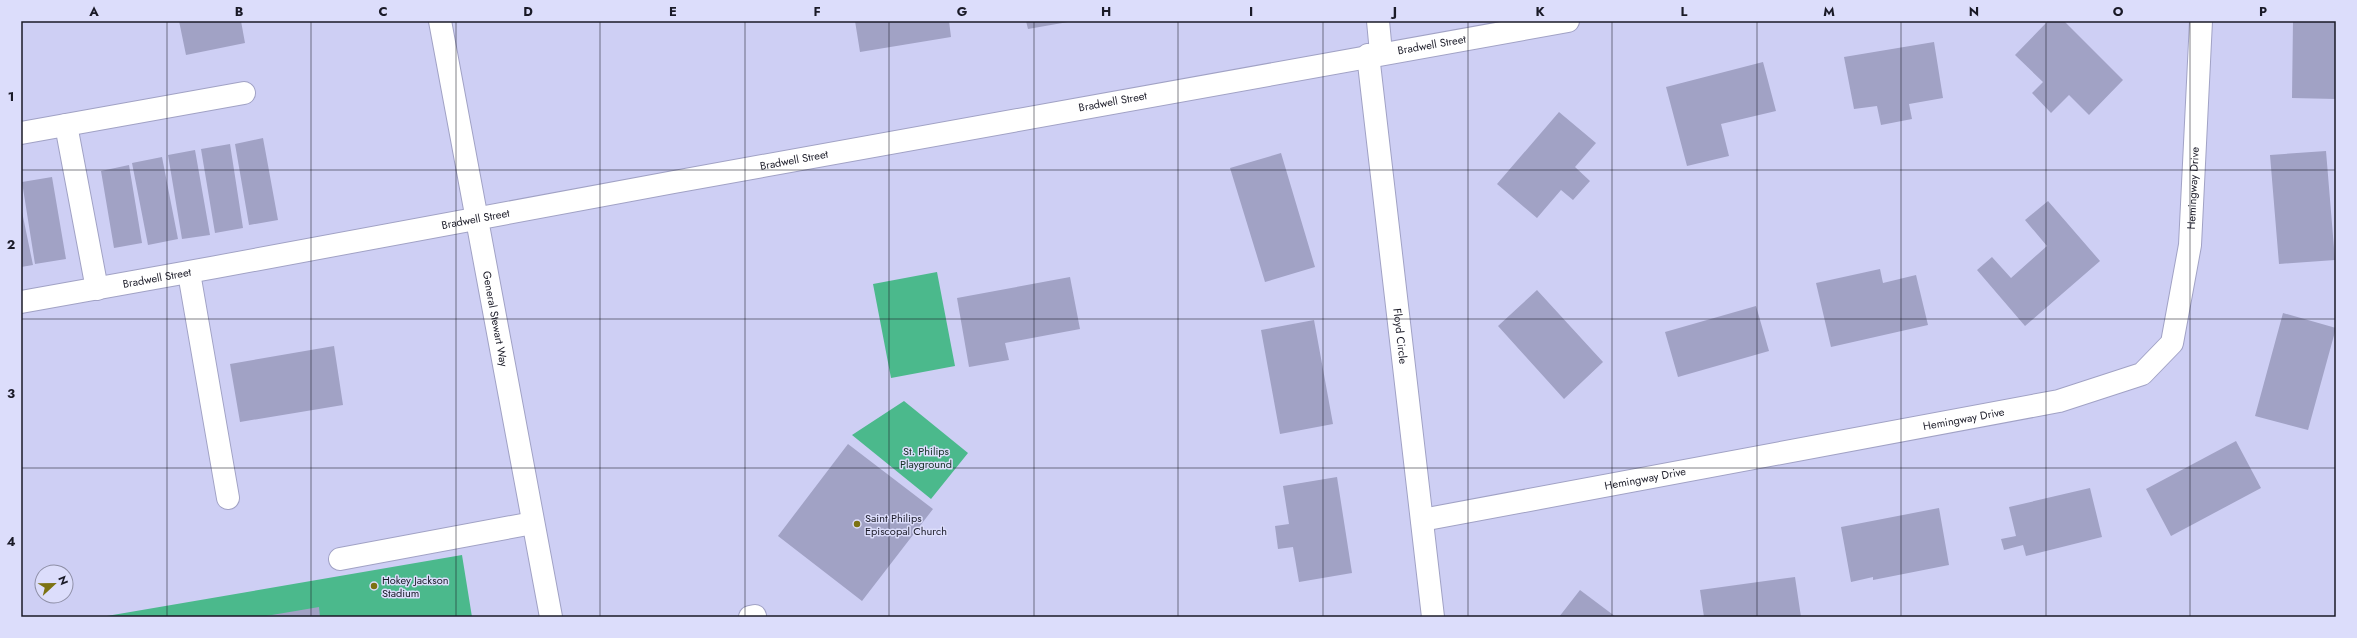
<svg xmlns="http://www.w3.org/2000/svg" width="2357" height="638" font-family="Jost,sans-serif">
<rect width="100%" height="100%" fill="#cecff4"/>
<!-- green -->
<path fill="#4bb98c" d="M937,272L955,366L891,378L873,284Z
M904,401L968,453L931,499L852,435Z
M462,555L472,617H101Z"/>
<!-- building -->
<path fill="#a1a2c5" d="M179,21H241L245,43L186,55Z
M855,21H949L951,37L860,52Z
M1026,21H1068V22L1028,29Z
M2048,21H2064L2123,80L2089,115L2069,95L2051,113L2032,93L2043,82L2015,55Z
M2293,21H2336V99L2292,98Z
M1934,42L1943,98L1909,104L1912,119L1881,125L1877,106L1854,109L1844,57Z
M1763,62L1776,111L1721,124L1729,156L1687,166L1666,87Z
M1559,112L1596,143L1575,167L1590,181L1573,200L1561,190L1537,218L1497,184Z
M263,138L278,220L249,225L235,144Z
M230,144L243,228L215,233L201,149Z
M195,150L210,235L182,239L168,155Z
M2326,151L2335,260L2279,264L2270,155Z
M1281,153L1315,267L1265,282L1230,168Z
M162,157L178,239L148,245L132,163Z
M129,165L142,243L114,248L101,171Z
M52,177L66,259L35,264L22,182Z
M2048,201L2100,261L2025,326L1977,270L1992,257L2011,278L2047,246L2025,220Z
M21,207L33,265L21,267Z
M1880,269L1883,283L1916,275L1928,325L1831,347L1816,283Z
M1070,277L1080,329L1005,343L1009,360L969,367L957,298Z
M1537,290L1603,362L1564,399L1498,326Z
M1756,306L1769,351L1678,377L1665,332Z
M2283,313L2336,328L2308,430L2255,416Z
M1314,320L1333,424L1280,434L1261,330Z
M334,346L343,405L240,422L230,364Z
M2236,441L2261,488L2171,536L2146,489Z
M848,444L933,509L862,601L778,536Z
M1337,477L1352,573L1299,582L1293,547L1278,549L1275,526L1289,524L1283,486Z
M2090,488L2102,537L2026,556L2023,545L2004,550L2001,539L2016,536L2009,507Z
M1939,508L1949,565L1873,580V577L1851,582L1841,527Z
M1795,577L1801,617H1704L1700,590Z
M1580,590L1616,617H1559Z
M319,607L320,617H266V616Z"/>
<g fill="none" stroke-linecap="round" stroke-linejoin="round">
<defs>
<g id="minor">
<path d="M1378,21L1381,53"/>
<path id="s1" d="M1368,55L1433,617"/>
<path d="M66,125L97,289"/>
<path d="M21,133L244,93"/>
<path d="M189,273L228,498"/>
<path id="s2" d="M21,302C239,264 456,222 674,182C971,127 1269,72 1568,21"/>
<path id="s3" d="M1422,520L2059,401L2142,374L2172,343L2190,245L2201,21"/>
<path d="M340,559L533,523"/>
<path d="M750,617L755,616"/>
</g>
<g id="major">
<path id="s4" d="M440,21L551,617"/>
</g>
</defs>
<!-- minor casing -->
<use href="#minor" stroke="#a1a2c5" stroke-width="24"/>
<!-- major casing -->
<use href="#major" stroke="#a1a2c5" stroke-width="24"/>
<!-- minor -->
<use href="#minor" stroke="#fff" stroke-width="22"/>
<!-- major -->
<use href="#major" stroke="#fff" stroke-width="22"/>
</g>
<!-- grid -->
<path fill="none" stroke="#1a1a27" stroke-width="1" stroke-opacity="0.55" d="M167,21V617M311,21V617M456,21V617M600,21V617M745,21V617M889,21V617M1034,21V617M1178,21V617M1323,21V617M1468,21V617M1612,21V617M1757,21V617M1901,21V617M2046,21V617M2190,21V617M21,170H2336M21,319H2336M21,468H2336"/>
<!-- markers -->
<g fill="#7c7213" stroke="#dcddfb" stroke-width="1.5">
<circle cx="857" cy="524" r="4"/>
<circle cx="374" cy="586" r="4"/>
</g>
<g text-anchor="middle" dominant-baseline="central" stroke-width="3" stroke-linejoin="round" paint-order="stroke">
<!-- street labels -->
<g font-size="11" fill="#1a1a27" stroke="#dcddfb">
<text stroke="none"><textPath href="#s2" startOffset="1434">Bradwell Street</textPath></text>
<text stroke="none"><textPath href="#s2" startOffset="1110">Bradwell Street</textPath></text>
<text stroke="none"><textPath href="#s2" startOffset="786">Bradwell Street</textPath></text>
<text stroke="none"><textPath href="#s3" startOffset="935">Hemingway Drive</textPath></text>
<text stroke="none"><textPath href="#s2" startOffset="462">Bradwell Street</textPath></text>
<text stroke="none"><textPath href="#s2" startOffset="138">Bradwell Street</textPath></text>
<text stroke="none"><textPath href="#s4" startOffset="303">General Stewart Way</textPath></text>
<text stroke="none"><textPath href="#s1" startOffset="283">Floyd Circle</textPath></text>
<text stroke="none"><textPath href="#s3" startOffset="551">Hemingway Drive</textPath></text>
<text stroke="none"><textPath href="#s3" startOffset="227">Hemingway Drive</textPath></text>
</g>
<!-- park labels -->
<g font-size="11" fill="#153024" stroke="#dcddfb">
<text x="926" y="451">St. Philips<tspan x="926" dy="13">Playground</tspan></text>
</g>
<!-- poi labels -->
<g font-size="11" fill="#1a1a27" stroke="#dcddfb" text-anchor="start">
<text x="865" y="518">Saint Philips<tspan x="865" dy="13">Episcopal Church</tspan></text>
<text x="382" y="580">Hokey Jackson<tspan x="382" dy="13">Stadium</tspan></text>
</g>
</g>
<!-- border -->
<rect width="2357" height="638" fill="none" stroke="#dcddfb" stroke-width="44"/>
<!-- north arrow -->
<g transform="translate(54 584) rotate(68)"><circle r="19" fill="#dcddfb" stroke="#8e8fa6"/>
<path d="M0-3L7 15L0 10L-7 15Z" fill="#7c7213"/>
<text y="-6" font-size="11" font-weight="bold" text-anchor="middle" fill="#1a1a27">N</text>
</g>
<rect x="22" y="22" width="2313" height="594" fill="none" stroke="#1a1a27" stroke-width="1.5"/>
<g font-size="13" text-anchor="middle" font-weight="bold" fill="#1a1a27">
<text x="94" y="16">A</text>
<text x="239" y="16">B</text>
<text x="383" y="16">C</text>
<text x="528" y="16">D</text>
<text x="673" y="16">E</text>
<text x="817" y="16">F</text>
<text x="962" y="16">G</text>
<text x="1106" y="16">H</text>
<text x="1251" y="16">I</text>
<text x="1395" y="16">J</text>
<text x="1540" y="16">K</text>
<text x="1684" y="16">L</text>
<text x="1829" y="16">M</text>
<text x="1974" y="16">N</text>
<text x="2118" y="16">O</text>
<text x="2263" y="16">P</text>
<text x="11" y="101">1</text>
<text x="11" y="249">2</text>
<text x="11" y="398">3</text>
<text x="11" y="546">4</text>
</g>
</svg>
